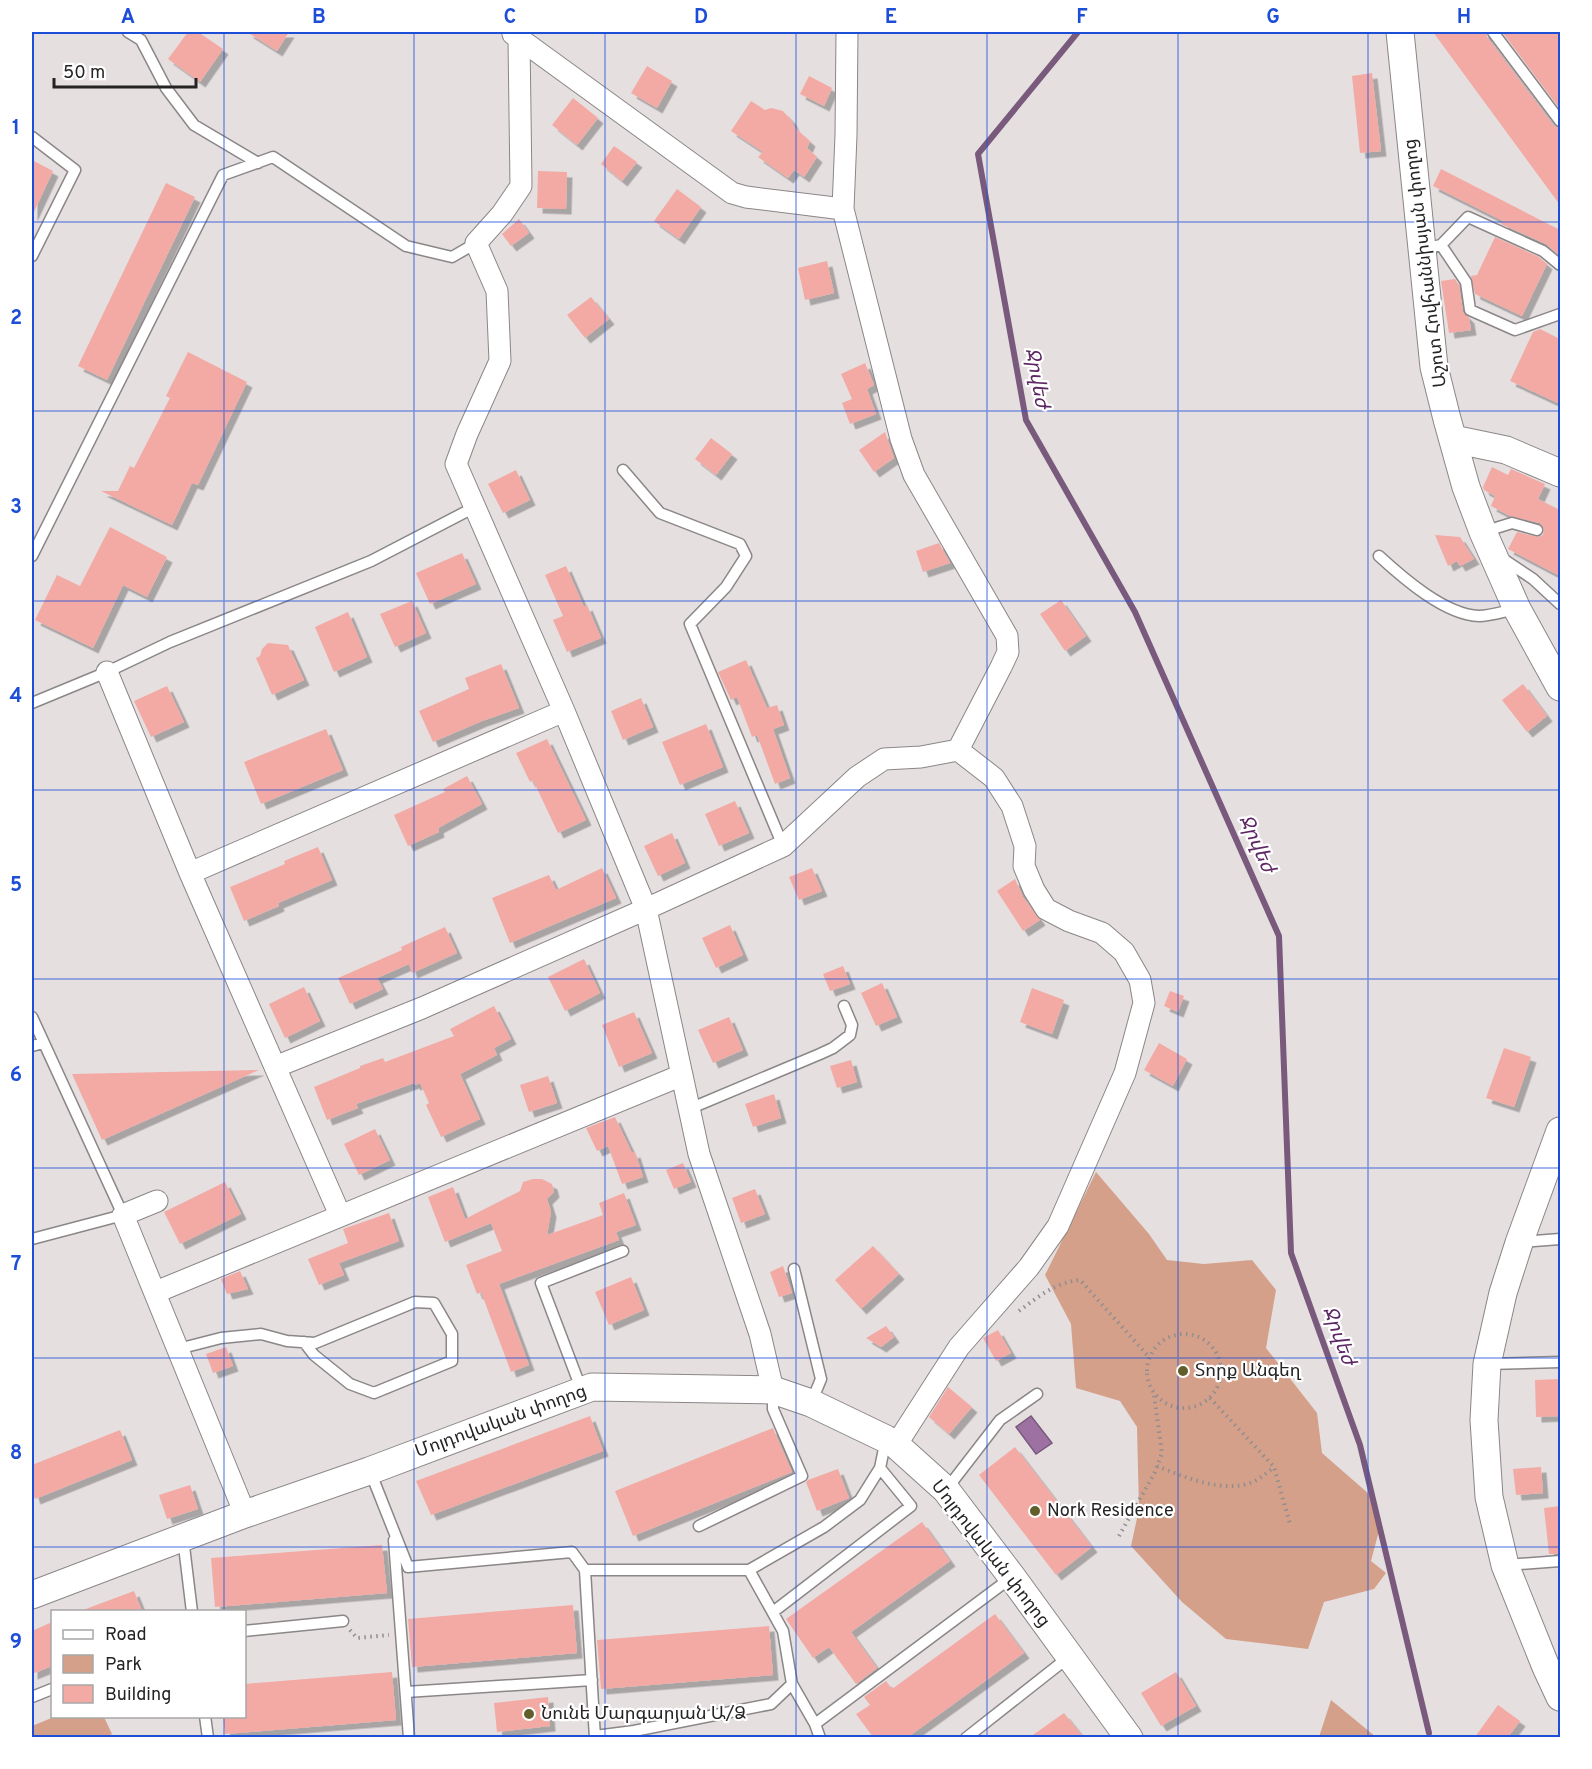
<svg xmlns="http://www.w3.org/2000/svg" width="1592" height="1769" font-family="Overpass,'Noto Sans Armenian',sans-serif">
<defs>
<filter id="shadow"><feDropShadow dx="5.5" dy="5.5" stdDeviation="0" flood-color="#0004"/></filter>
</defs>
<rect width="100%" height="100%" fill="#e5dfe0"/>
<!-- green -->
<path fill="#d4a08a" d="M1096,1172L1149,1234L1167,1260L1204,1264L1252,1260L1276,1290L1266,1348L1317,1413L1322,1453L1369,1494L1381,1523L1371,1561L1386,1573L1374,1589L1324,1602L1308,1649L1226,1639L1182,1602L1131,1546L1139,1509L1137,1427L1120,1401L1076,1388L1071,1324L1045,1275Z
M1331,1700L1376,1737H1319Z
M54,1717H104L112,1734L104,1738L34,1737L32,1726Z"/>
<!-- water -->
<path fill="#9d72a2" stroke="#795a7c" stroke-width="1.5" d="M1031,1416L1052,1443L1036,1454L1016,1427Z"/>
<g fill="none" stroke-linecap="round" stroke-linejoin="round">
<!-- stream -->
<path stroke="#795a7c" stroke-width="6" d="M1078,32L978,154L1026,420L1135,612L1279,936L1291,1253L1360,1445L1429,1733"/>
</g>
<!-- building -->
<path fill="#f3aaa5" filter="url(#shadow)" d="M188,32H198L223,49L200,82L168,59Z
M247,32H289L277,51Z
M1433,32H1486L1487,37L1554,126L1560,128V205Z
M1502,32H1560V109Z
M647,66L672,81L657,108L631,93Z
M1372,73L1381,151L1360,153L1352,76Z
M809,76L832,88L824,106L800,94Z
M573,98L598,118L577,145L552,125Z
M751,101L765,110L771,108L783,111L791,120L795,128L810,141L807,148L817,157L804,177L794,170L788,178L758,157L763,152L731,131Z
M614,146L637,162L622,181L601,164Z
M32,160L53,171L32,216Z
M1441,169L1560,230V256L1546,244L1501,224L1503,221L1433,186Z
M538,171L567,172L566,209L537,208Z
M166,183L195,197L107,380L78,366Z
M677,189L701,207L679,239L654,221Z
M519,219L529,233L511,246L502,234Z
M1495,237L1539,257L1547,264L1522,316L1475,294L1471,276L1477,275Z
M827,261L834,293L805,300L798,268Z
M1455,279L1459,285L1463,312L1469,318L1471,330L1449,333L1441,281Z
M591,297L609,319L585,338L567,315Z
M1540,329L1560,339V404L1510,381L1533,332Z
M188,352L247,382L198,485L192,483L172,525L101,491H118L130,466L134,468L170,398L166,396Z
M865,363L874,385L867,389L876,414L850,424L842,403L852,399L841,374Z
M885,432L894,458L874,472L859,450Z
M711,438L732,454L716,475L695,459Z
M1492,467L1508,475L1511,469L1545,484L1538,499L1560,510V576L1508,549L1517,532L1538,537L1543,535L1544,529L1540,523L1510,516L1491,506L1495,496L1484,490L1483,487Z
M516,470L530,500L503,513L488,484Z
M110,527L167,557L147,597L123,585L93,648L35,620L57,575L80,586Z
M1435,535L1460,537L1474,559L1460,566L1457,561L1448,566Z
M939,543L950,563L923,572L916,551Z
M462,553L476,584L430,604L416,573Z
M566,566L584,607L587,605L601,638L567,652L553,620L563,616L545,575Z
M1061,600L1086,636L1065,651L1040,614Z
M412,601L426,633L395,647L380,614Z
M348,612L367,657L334,672L315,627Z
M268,643L288,645L304,680L272,695L256,658L260,656L262,649Z
M746,660L767,708L777,705L784,725L773,729L790,778L775,784L757,735L752,737L737,697L731,700L718,672Z
M501,664L519,708L482,721L433,742L419,711L469,689L465,678Z
M1523,684L1547,716L1527,732L1502,700Z
M167,686L184,722L151,737L134,701Z
M641,698L653,727L623,740L611,711Z
M706,724L723,767L680,785L662,742Z
M326,729L343,770L261,804L244,762Z
M547,739L586,820L558,833L533,780L530,782L516,753Z
M467,776L482,804L438,828L439,832L408,846L394,815L445,792L443,789Z
M735,801L749,833L719,846L705,814Z
M672,833L685,863L658,876L644,846Z
M318,847L332,880L278,903L279,906L244,921L230,887L285,864L284,861Z
M602,868L616,898L510,943L492,898L549,875L556,890Z
M812,868L822,891L799,900L789,877Z
M1015,879L1023,897L1040,920L1023,931L997,891Z
M730,925L743,955L716,968L702,938Z
M445,927L457,953L412,973L409,964L377,978L383,989L350,1004L338,978L402,950L401,947Z
M584,959L600,993L565,1011L548,977Z
M843,966L850,984L830,991L823,974Z
M882,983L897,1017L876,1026L861,993Z
M304,987L320,1021L285,1038L269,1004Z
M1032,988L1064,1000L1052,1034L1020,1022Z
M1170,991L1184,996L1178,1012L1164,1006Z
M494,1006L511,1039L494,1048L497,1055L460,1074L480,1119L441,1137L426,1105L429,1103L420,1083L415,1085L414,1083L356,1104L358,1108L327,1120L314,1087L360,1068V1066L383,1058L385,1062L454,1036L450,1029Z
M634,1012L652,1053L619,1067L602,1025Z
M729,1017L743,1050L713,1063L698,1030Z
M1159,1043L1187,1059L1173,1086L1144,1070Z
M1504,1048L1531,1057L1514,1107L1486,1098Z
M851,1060L857,1082L837,1088L830,1066Z
M259,1070L102,1140L72,1074Z
M548,1076L557,1103L529,1112L520,1085Z
M774,1094L781,1118L753,1127L745,1104Z
M615,1117L632,1153L635,1152L643,1177L622,1184L608,1146L597,1151L586,1128Z
M375,1129L390,1160L359,1175L344,1144Z
M683,1163L691,1182L674,1189L666,1170Z
M533,1179H542L552,1184L554,1192L547,1199L551,1212L547,1235L603,1215L599,1203L624,1193L636,1225L616,1232L619,1240L499,1284L529,1365L511,1372L481,1292L477,1294L466,1265L502,1251L491,1223L445,1242L428,1197L453,1187L465,1219L520,1191L523,1182Z
M225,1182L241,1214L180,1244L164,1212Z
M755,1189L765,1214L741,1223L732,1198Z
M389,1213L399,1241L339,1263L344,1275L319,1285L308,1259L348,1243L343,1229Z
M873,1246L899,1274L861,1309L835,1280Z
M783,1266L792,1293L779,1297L770,1272Z
M240,1271L248,1289L227,1294L221,1279Z
M631,1277L644,1310L609,1325L595,1292Z
M886,1326L894,1337L881,1347L866,1338Z
M998,1330L1011,1353L996,1361L983,1338Z
M226,1347L233,1366L213,1373L206,1354Z
M1560,1379V1416L1536,1417L1535,1380Z
M948,1387L972,1407L949,1434L929,1417Z
M590,1416L603,1451L431,1515L416,1481Z
M773,1428L792,1472L633,1536L615,1491Z
M120,1430L132,1460L35,1499L32,1490V1465Z
M1015,1447L1092,1547L1056,1575L979,1475Z
M1541,1467L1543,1493L1516,1495L1513,1469Z
M838,1469L849,1498L817,1511L806,1482L808,1480Z
M190,1485L198,1509L167,1519L159,1495Z
M1560,1506V1554H1549L1544,1508Z
M922,1522L950,1561L851,1632L877,1668L856,1684L829,1647L813,1658L786,1619Z
M382,1545L387,1593L215,1607L211,1558Z
M134,1591L142,1611H83V1610Z
M573,1605L577,1653L412,1667L408,1619Z
M995,1614L1024,1653L908,1737H873L856,1714L870,1705L864,1697L886,1681L892,1689Z
M52,1622V1666L32,1674V1631Z
M769,1626L773,1675L601,1689L597,1640Z
M392,1672L396,1720L225,1734L223,1716H244V1684Z
M1176,1672L1196,1706L1161,1726L1141,1693Z
M548,1697L550,1726L497,1732L494,1703Z
M1498,1705L1520,1721L1508,1737H1475Z
M1064,1713L1083,1737H1030Z"/>
<g fill="none" stroke-linecap="round" stroke-linejoin="round">
<defs>
<path id="service" d="M128,32L141,40L166,88L194,125L258,163
M1493,32L1560,121
M32,137L75,170L32,256
M1441,245L1468,217L1543,251L1560,265
M1423,249L1441,245L1466,282L1470,310L1515,330L1560,314
M623,470L660,513L740,544L746,556L726,587L690,624L783,846
M1483,532L1512,523L1537,530
M32,556L223,175L273,157L406,246L452,257L476,243
M1379,556C1403,578 1445,615 1479,616C1491,616 1505,611 1516,609
M1503,559L1533,579L1560,604
M32,703L107,672L170,642L371,561L475,507
M32,1017L123,1215L32,1239
M32,1046L43,1043
M689,1109L820,1054L833,1048L850,1035L852,1025L844,1006
M1522,1242L1560,1239
M794,1269L821,1379L811,1403
M178,1349L221,1338L261,1334L287,1341L315,1343L415,1302L434,1303L452,1334V1361L374,1393L350,1384L314,1355L304,1342
M1487,1364L1560,1362
M582,1391L541,1283L623,1251
M370,1471L408,1567L572,1552L585,1570L595,1738
M946,1490L1000,1420L1037,1394
M699,1526L802,1476L773,1409V1390
M183,1538L192,1612
M394,1540L409,1738
M1506,1565L1560,1561
M585,1570H749
M773,1612L911,1506L880,1468
M244,1631L343,1621
M792,1684L815,1724L820,1738
M406,1692L592,1680
M32,1697L52,1689
M205,1716L208,1738
M815,1724L1012,1577
M595,1736L634,1731L771,1704L792,1684L783,1631L749,1570L824,1527L860,1500L880,1468L886,1439
M966,1738L1070,1656"/>
<path id="minor" d="M847,32L846,135L843,209L901,439L914,475L1007,636L1008,652L1001,667L958,750
M513,34L732,193L746,197L843,209
M519,40L521,186L502,214L476,243L497,291L500,361L467,434L456,464L564,711L646,909L699,1154L760,1334L773,1390
M107,672L190,873L340,1215
M190,873L564,711
M275,1067L422,1008L646,909L783,846L857,777L884,759L921,757L958,750
M157,1201L123,1215L245,1514
M156,1292L682,1075
M896,1445L959,1347L1029,1267L1058,1226L1125,1073L1144,1003L1140,980L1124,952L1102,933L1069,921L1046,909L1034,890L1024,866L1025,846L1012,806L994,778L958,750"/>
<path id="tertiary" d="M1400,32L1434,367L1447,419L1466,487L1483,532L1517,609L1560,687
M1453,439L1506,450L1560,473
M1560,1131L1519,1243L1503,1293L1487,1364L1484,1420L1489,1497L1505,1565L1546,1667L1560,1697
M32,1595L245,1514L369,1471L592,1387L773,1390L811,1403L886,1439L896,1445L946,1490L1012,1577L1129,1738"/>
</defs>
<!-- service casing -->
<use href="#service" stroke="#8b8687" stroke-width="13"/>
<!-- minor casing -->
<use href="#minor" stroke="#8b8687" stroke-width="23"/>
<!-- tertiary casing -->
<use href="#tertiary" stroke="#8b8687" stroke-width="29"/>
<!-- path -->
<path stroke="#928d8e" stroke-width="4" stroke-dasharray="1.5 4.5" stroke-linecap="butt" d="M1019,1311C1038,1297 1056,1282 1080,1280L1149,1357
M1147 1371a37 37 0 1 1 74 0a37 37 0 1 1-74 0Z
M1210,1398L1274,1467L1290,1524
M1157,1466C1184,1477 1226,1495 1255,1481C1262,1477 1268,1472 1274,1467
M1119,1536L1155,1472L1162,1453L1154,1395
M350,1630L357,1638L389,1635"/>
<!-- service -->
<use href="#service" stroke="#fff" stroke-width="10"/>
<!-- minor -->
<use href="#minor" stroke="#fff" stroke-width="21"/>
<!-- tertiary -->
<use href="#tertiary" stroke="#fff" stroke-width="27"/>
</g>
<!-- grid -->
<path fill="none" stroke="#1d4ed8" stroke-width="1.5" stroke-opacity="0.55" d="M224,32V1612M414,32V1738M605,32V1738M796,32V1738M987,32V1738M1178,32V1738M1368,32V1738M32,222H1560M32,411H1560M32,601H1560M32,790H1560M32,979H1560M32,1168H1560M32,1358H1560M32,1547H1560M224,1716V1738"/>
<!-- markers -->
<g fill="#625e2b" stroke="#fff" stroke-width="2">
<circle cx="1183" cy="1371" r="6"/>
<circle cx="1035" cy="1511" r="6"/>
<circle cx="529" cy="1714" r="6"/>
</g>
<g text-anchor="middle" dominant-baseline="central" stroke-width="4.5" stroke-linejoin="round" paint-order="stroke">
<!-- street labels -->
<g font-size="18" fill="#252324" stroke="#fff">
<text transform="translate(1426 263) rotate(-97)">Աշոտ Հովհաննիսյան փողոց</text>
<text transform="translate(501 1422) rotate(-20)">Մոլդովական փողոց</text>
<text transform="translate(990 1554) rotate(52)">Մոլդովական փողոց</text>
</g>
<!-- poi labels -->
<g font-size="18" fill="#252324" stroke="#fff" text-anchor="start">
<text x="1195" y="1371">Տորք Անգեղ</text>
<text x="1047" y="1511">Nork Residence</text>
<text x="541" y="1714">Նունե Մարգարյան Ա/Ձ</text>
</g>
<!-- water labels -->
<g font-size="20" font-style="italic" fill="#5d2764" stroke="#fff">
<text transform="translate(1036 378) rotate(80)">Ջրվեժ</text>
<text transform="translate(1256 844) rotate(66)">Ջրվեժ</text>
<text transform="translate(1338 1336) rotate(70)">Ջրվեժ</text>
</g>
</g>
<!-- border -->
<rect width="1592" height="1769" fill="none" stroke="#ffffff" stroke-width="66"/>
<!-- legend -->
<rect x="51" y="1610" width="195" height="108" fill="#ffffff" stroke="#a8a7a7" stroke-width="1.5"/>
<rect x="63" y="1630" width="30" height="9" fill="#ffffff" stroke="#a8a7a7" stroke-width="1.5"/>
<text x="105" y="1640" font-size="18" fill="#252324">Road</text>
<rect x="63" y="1655" width="30" height="18" fill="#d4a08a" stroke="#a8a7a7" stroke-width="1.5"/>
<text x="105" y="1670" font-size="18" fill="#252324">Park</text>
<rect x="63" y="1685" width="30" height="18" fill="#f3aaa5" stroke="#a8a7a7" stroke-width="1.5"/>
<text x="105" y="1700" font-size="18" fill="#252324">Building</text>
<!-- scale -->
<path d="M54 78v9h142v-9" fill="none" stroke="#252324" stroke-width="3"/>
<text x="63" y="78" font-size="18" fill="#252324" stroke="#ffffff" stroke-width="4.5" paint-order="stroke">50 m</text>
<rect x="33" y="33" width="1526" height="1703" fill="none" stroke="#1d4ed8" stroke-width="2"/>
<g font-size="20" text-anchor="middle" font-weight="bold" fill="#1d4ed8">
<text x="128" y="23">A</text>
<text x="319" y="23">B</text>
<text x="510" y="23">C</text>
<text x="701" y="23">D</text>
<text x="891" y="23">E</text>
<text x="1082" y="23">F</text>
<text x="1273" y="23">G</text>
<text x="1464" y="23">H</text>
<text x="16" y="134">1</text>
<text x="16" y="324">2</text>
<text x="16" y="513">3</text>
<text x="16" y="702">4</text>
<text x="16" y="891">5</text>
<text x="16" y="1081">6</text>
<text x="16" y="1270">7</text>
<text x="16" y="1459">8</text>
<text x="16" y="1648">9</text>
</g>
</svg>
